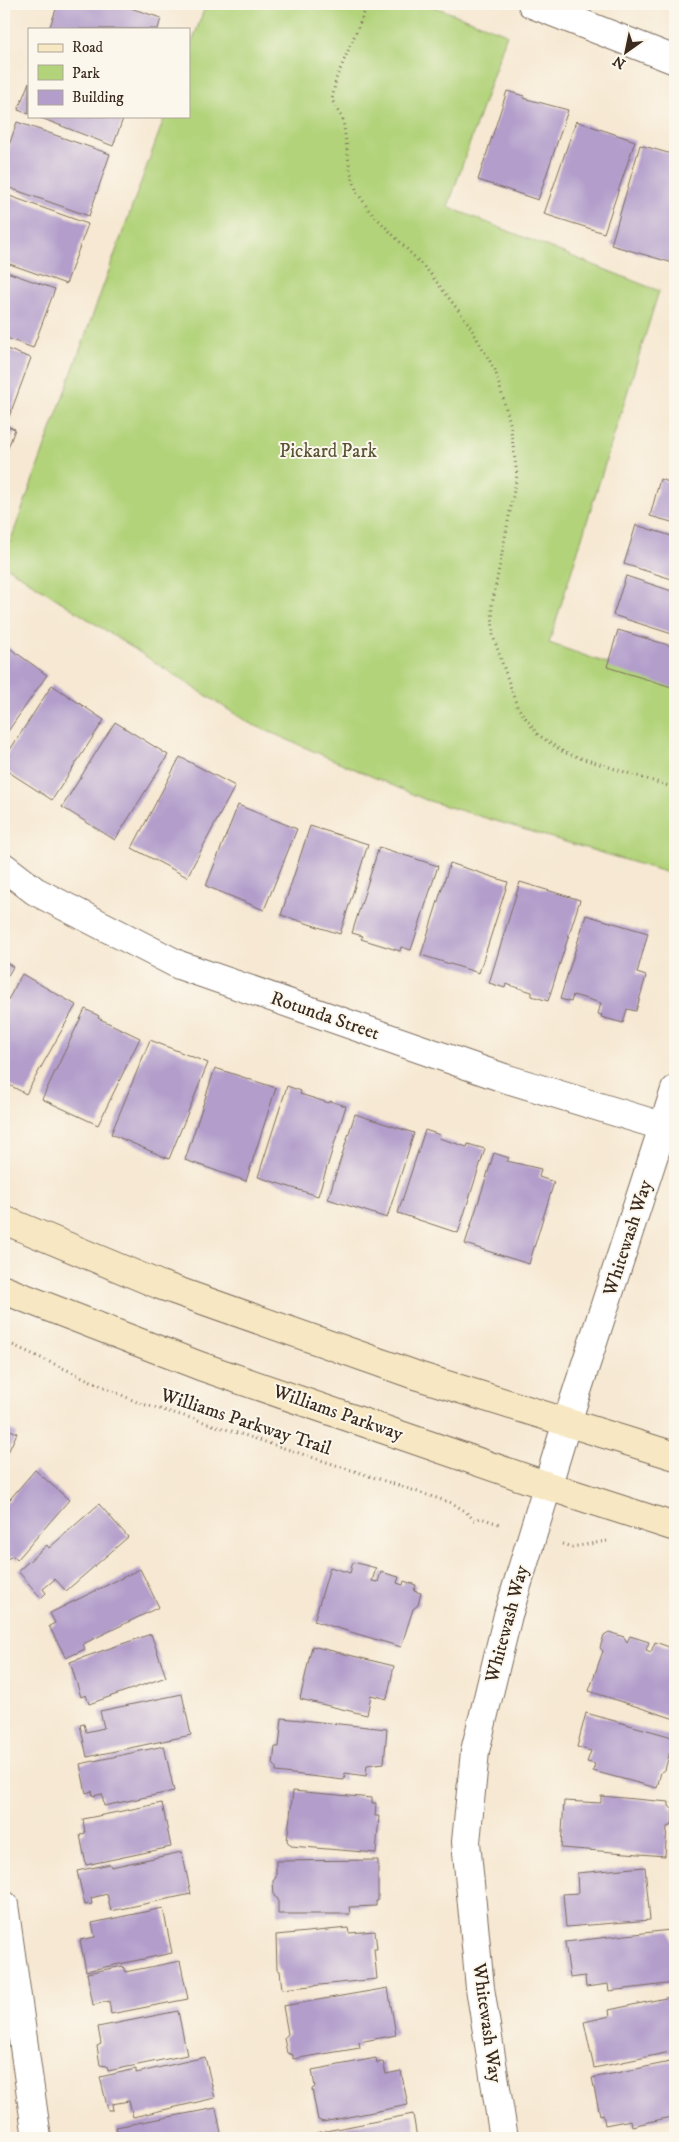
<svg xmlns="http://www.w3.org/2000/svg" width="679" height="2142" font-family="'IM FELL DW Pica',serif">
<rect width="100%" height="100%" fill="#fbf7ec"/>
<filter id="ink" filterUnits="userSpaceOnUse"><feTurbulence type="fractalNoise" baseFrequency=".02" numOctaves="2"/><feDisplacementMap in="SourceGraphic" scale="10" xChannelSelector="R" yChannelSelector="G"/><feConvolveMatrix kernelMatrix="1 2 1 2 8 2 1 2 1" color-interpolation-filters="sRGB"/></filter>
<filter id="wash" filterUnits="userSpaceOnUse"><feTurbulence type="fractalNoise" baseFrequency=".0096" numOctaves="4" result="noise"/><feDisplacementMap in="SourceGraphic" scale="20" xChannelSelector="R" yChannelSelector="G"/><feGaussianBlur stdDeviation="1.12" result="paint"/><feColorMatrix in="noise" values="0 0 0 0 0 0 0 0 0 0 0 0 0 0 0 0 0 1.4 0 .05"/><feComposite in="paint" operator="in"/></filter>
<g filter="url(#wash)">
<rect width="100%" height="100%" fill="#f6e8d2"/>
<!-- green -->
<path fill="#b2d37a" stroke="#767e4c" d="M206,4H427L507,34L448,207L659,291L549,643L675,687V875L426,800L249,723L4,565V559L165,116H189V51Z"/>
<g id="blocks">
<!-- building -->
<path fill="#b29dcb" d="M58,4H118L161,18L158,29H49Z
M29,82V114L18,110Z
M507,91L524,96L523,98L568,110L538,200L478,180Z
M36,116H124L113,146Z
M576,121L635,141L604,233L544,214Z
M17,122L110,154L89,216L4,186V160Z
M640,145L675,155V254L673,263L611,245Z
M4,194L88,224L66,284L4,262Z
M4,271L55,289L33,348L4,337Z
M4,348L31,358L9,417L4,415Z
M4,425L15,429L4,459Z
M660,479L675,484V523L650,516Z
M636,525L675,537V580L624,564Z
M626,576L675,592V635L613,615Z
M618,630L675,647V688L607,667Z
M4,644L47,675L4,737Z
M52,685L104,720L52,800L4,769V759Z
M115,722L168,755L115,840L62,807Z
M180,757L235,786L187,877L132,848Z
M238,805L297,829L264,910L206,886Z
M310,826L368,844L340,934L281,915Z
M379,847L438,866L411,950L401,947L400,951L361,939L363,936L352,933Z
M450,863L508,882L479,973L421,955Z
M520,882L580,900L548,1001L532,996V992L506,984L505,988L489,983Z
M586,915L648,933L637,973L646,976L636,1011L627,1009L623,1023L601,1017L602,1015L598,1014L601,1003L573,995L571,1002L560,999Z
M4,961L13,967L4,982Z
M22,974L76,1005L26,1094L4,1082V1007Z
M85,1009L99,1016L98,1018L140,1038L98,1125L42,1099Z
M150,1040L208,1063L169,1159L111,1134Z
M215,1068L276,1088L246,1181L185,1160Z
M287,1086L301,1091L300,1094L329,1103L330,1101L346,1106L318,1196L258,1177Z
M355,1114L414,1133L387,1218L328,1199Z
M425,1130L440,1135L439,1138L467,1147L468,1144L485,1149L458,1233L398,1213Z
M494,1153L509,1158L507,1161L541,1169L539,1177L554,1182L529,1264L465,1244Z
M4,1427L17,1433L4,1461Z
M35,1470L69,1500L17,1560L13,1556L5,1560L4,1506Z
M99,1504L128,1537L66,1591L55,1579L43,1589L46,1593L41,1598L18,1571L47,1545L49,1548Z
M353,1562L376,1568L372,1581L378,1582L381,1572L399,1577L397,1583L403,1585L404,1581L416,1585L414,1591L421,1593L418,1605L413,1609L401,1647L314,1621L330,1567L350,1573Z
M140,1569L159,1607L83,1644L85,1649L66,1658L49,1626L55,1623L50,1613Z
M609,1632L624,1637L627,1642L630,1636L649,1642L646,1650L651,1652L655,1642L675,1649L674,1660L675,1661V1719L589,1691L603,1651L600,1648L604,1635Z
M151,1634L166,1677L89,1704L86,1695L81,1697L70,1662Z
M312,1646L394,1666L387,1699L371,1695L367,1715L300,1699Z
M182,1694L191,1735L87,1757L80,1725L84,1724L86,1732L104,1728L100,1711Z
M586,1713L669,1736L673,1740L665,1770L661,1772L657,1788L593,1771L595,1764L587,1762L591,1751L577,1747Z
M282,1718L387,1729L384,1763L367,1765L366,1776L345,1773L344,1780L276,1772V1767L273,1764L275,1747H279Z
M164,1746L174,1791L104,1806L102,1794L93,1796L92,1791L86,1793L80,1764Z
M293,1791L372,1798V1803H376L375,1816H379L376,1853L291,1846L287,1841Z
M601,1796L669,1802V1806L673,1810L672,1825L667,1827L665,1856L561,1848L564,1801L601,1803Z
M162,1803L171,1847L86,1865L80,1835L85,1833L83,1819Z
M182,1852L191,1894L111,1911L107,1894L91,1898L92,1904L85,1905L77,1871L110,1864L111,1867Z
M378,1860V1901H376V1906L349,1907L350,1914H278V1899L274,1896L273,1881L276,1877V1861Z
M645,1867L650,1920L566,1927L563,1894L578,1893L577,1873Z
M163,1908L172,1953L86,1971L80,1940L95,1937L92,1923Z
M348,1928L349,1933L375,1931L377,1949H374L377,1979L282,1989L280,1971L277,1969L276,1935Z
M670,1930L675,1958V1983L609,1991L608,1984L586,1987L585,1976L570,1978L565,1942Z
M180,1961L188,1999L111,2014L109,2001L93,2005L87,1973L123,1966L125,1972Z
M388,1988L396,2035L359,2042L360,2048L293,2059V2055L287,2053L284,2038L288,2034L283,2006Z
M675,1996V2051L594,2068L584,2022L610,2016L609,2010Z
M178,2011L187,2055L108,2071L107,2066L100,2065L97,2046L101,2044L98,2027Z
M205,2057L215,2098L133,2117L129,2101L112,2104L113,2110H108L100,2077L136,2069V2073Z
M376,2058L377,2063L383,2062L386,2074L401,2071L408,2105L323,2122L318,2120L312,2089L315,2087L312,2070Z
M675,2061V2116L632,2126L631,2120L605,2125L603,2114L600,2115L592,2078Z
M216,2108L222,2138H118L116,2127Z
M413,2114L417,2138H317L316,2133Z"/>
</g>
</g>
<g filter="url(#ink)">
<use href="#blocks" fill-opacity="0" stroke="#7c6c5d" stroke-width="1"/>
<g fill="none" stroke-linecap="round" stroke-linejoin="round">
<defs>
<path id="street" d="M532,4L675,60
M4,867L35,891L179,965L504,1078L675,1130
M4,1905L37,2138
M504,2138L480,1988L466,1842L475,1751L508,1615L567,1422L675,1090"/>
<path id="secondary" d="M4,1220L160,1285L418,1376L675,1456
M4,1290L200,1366L548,1486L675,1527"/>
</defs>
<!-- street casing -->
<use href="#street" stroke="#7c6c5d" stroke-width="30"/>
<!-- secondary casing -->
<use href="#secondary" stroke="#7c6c5d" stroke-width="30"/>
<!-- path -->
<path stroke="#7c6c5d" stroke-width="3" stroke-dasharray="1 4" stroke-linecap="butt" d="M368,4L336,79L332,100L343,120L350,170L357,192L369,210L429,272L468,323L495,370L510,423L517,475L492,605L493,636L517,706L537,734L565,753L675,788
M4,1341L139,1403L198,1420L452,1503L465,1511L474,1520L481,1518L502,1525
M562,1544L572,1547L607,1541"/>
<!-- street -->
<use href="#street" stroke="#fff" stroke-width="28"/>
<!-- secondary -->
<use href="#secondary" stroke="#f7e8c3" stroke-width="28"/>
</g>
</g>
<g text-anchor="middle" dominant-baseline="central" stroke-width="4" stroke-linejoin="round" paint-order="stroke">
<!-- park labels -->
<g font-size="19" fill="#595435" stroke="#fbf7ec">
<text x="328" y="451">Pickard Park</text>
</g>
<!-- street labels -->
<g font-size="19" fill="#3b2a1e" stroke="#fbf7ec">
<text transform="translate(325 1016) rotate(19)">Rotunda Street</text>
<text transform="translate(628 1238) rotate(-72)">Whitewash Way</text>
<text transform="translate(338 1413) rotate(19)">Williams Parkway</text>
<text transform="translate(246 1422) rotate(18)">Williams Parkway Trail</text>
<text transform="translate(507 1624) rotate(-75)">Whitewash Way</text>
<text transform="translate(487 2023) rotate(82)">Whitewash Way</text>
</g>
</g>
<!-- margin -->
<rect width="679" height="2142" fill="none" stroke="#fbf7ec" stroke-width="20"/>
<!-- legend -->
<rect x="28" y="28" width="162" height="90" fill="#fbf7ec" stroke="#aea59a"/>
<rect x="38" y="44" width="25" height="8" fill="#f7e8c3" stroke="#aea59a"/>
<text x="72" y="52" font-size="15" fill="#3b2a1e">Road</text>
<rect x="38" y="65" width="25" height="15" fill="#b2d37a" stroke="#aea59a"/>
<text x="72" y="78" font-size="15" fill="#3b2a1e">Park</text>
<rect x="38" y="90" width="25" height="15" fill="#b29dcb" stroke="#aea59a"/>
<text x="72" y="102" font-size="15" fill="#3b2a1e">Building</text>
<!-- north arrow -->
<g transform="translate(626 52) rotate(213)" stroke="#fbf7ec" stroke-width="4" paint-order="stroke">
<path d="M0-4L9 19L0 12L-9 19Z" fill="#3b2a1e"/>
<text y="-8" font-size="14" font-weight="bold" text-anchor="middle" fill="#3b2a1e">N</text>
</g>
</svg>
